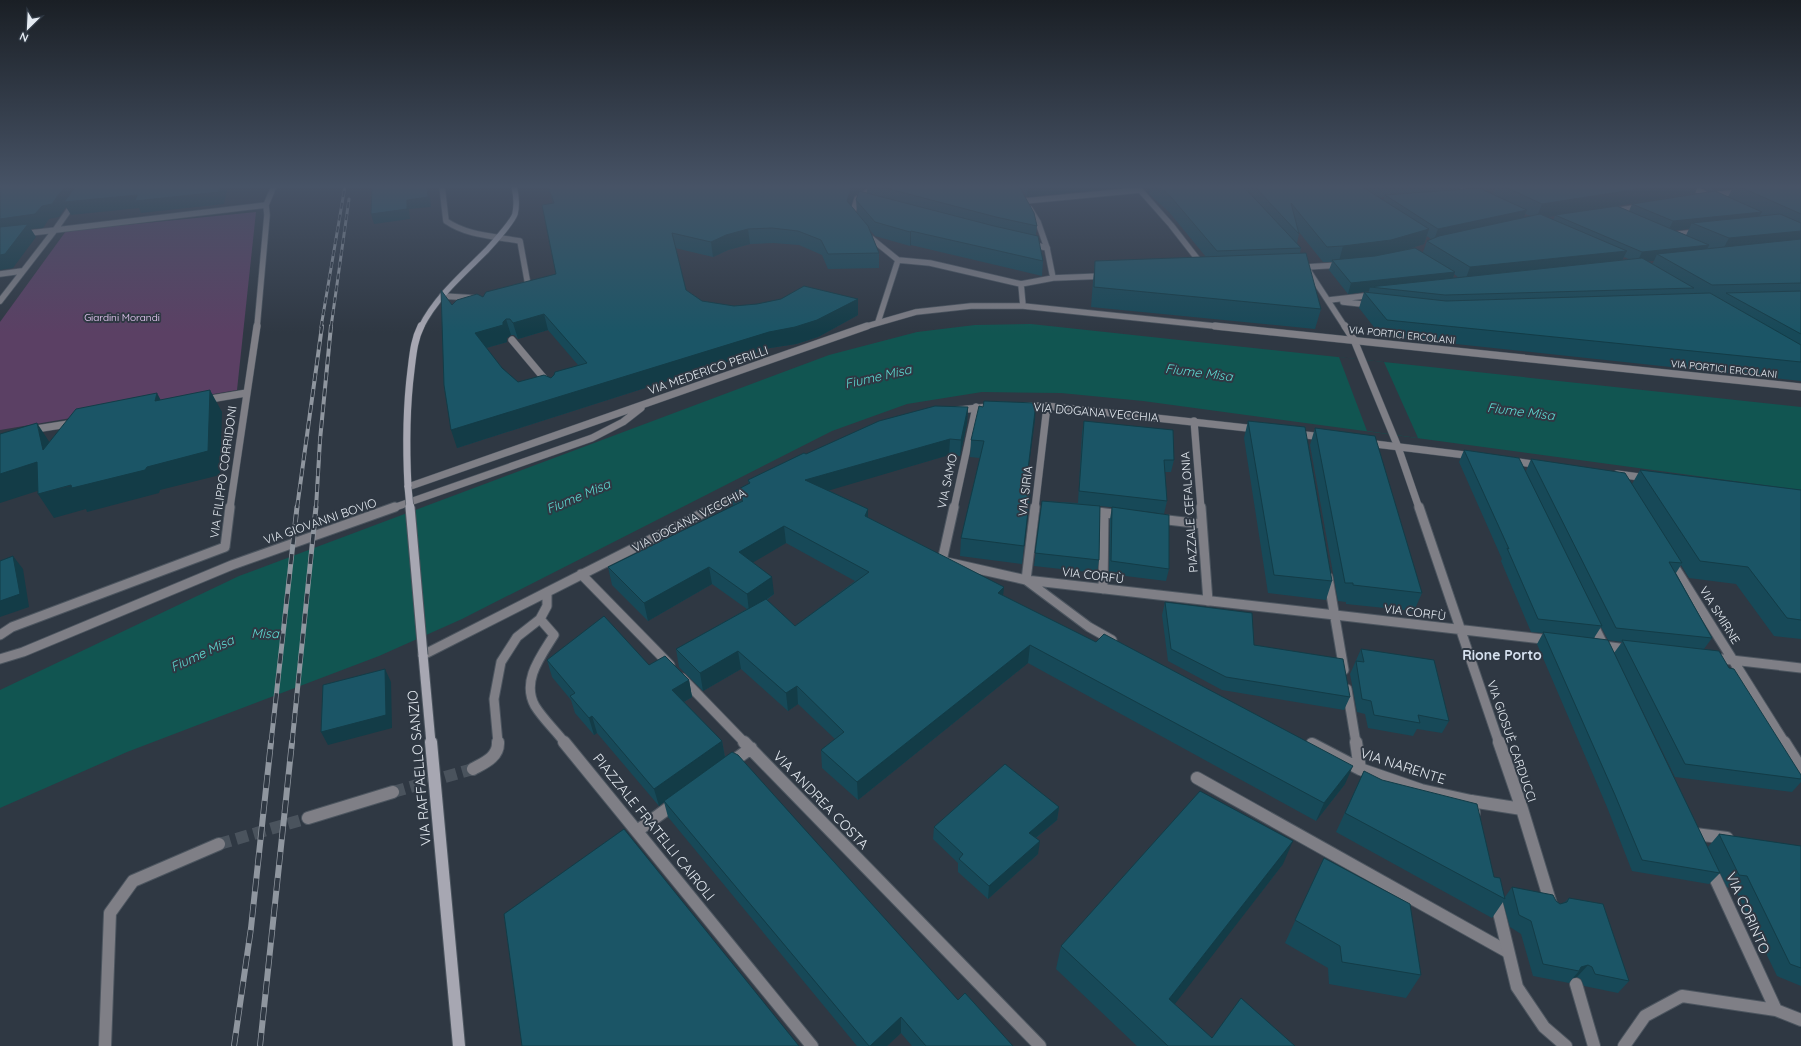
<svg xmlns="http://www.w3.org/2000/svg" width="1801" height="1046" font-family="Quicksand,sans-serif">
<rect width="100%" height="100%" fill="#2f3843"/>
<!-- green -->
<path fill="#5b4064" d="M256,212L237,390L0,430V322L66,231Z"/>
<!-- water -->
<path fill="#115551" d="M1031,324L1801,407V490L1143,401L1061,393L982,392L907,404L832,431L462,619L379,656L127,752L0,808V690L239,576L829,355L917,332L975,325Z"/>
<!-- pier -->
<path fill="#2f3843" d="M1339,357L1384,362L1418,438L1367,431Z"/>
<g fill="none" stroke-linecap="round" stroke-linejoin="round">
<!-- minor-tunnel -->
<path stroke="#4a535d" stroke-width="12" stroke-dasharray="12 6" stroke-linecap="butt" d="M393,792L473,769
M219,844L308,818"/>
<defs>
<path id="service-far2" d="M442,186L446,221C468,236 494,236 520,241L528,285L523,286
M872,239L898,260L930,263L1021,284
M442,296L476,298
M878,322L898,260"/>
<path id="service-far1" d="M512,340L548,383"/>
<path id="service" d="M1197,778L1508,952"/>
<path id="pedestrian-far3" d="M1458,186L1474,193
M1689,186L1711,197
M1712,195L1740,192
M1025,201L1140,190
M1030,209L1038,222L1047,248
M1614,211L1640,207
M854,218L852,215L857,199L876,186
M1671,235L1697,232
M1306,267L1345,327
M1306,267L1340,265
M1329,300L1373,295
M1343,302L1371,305"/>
<path id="pedestrian-far2" d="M1345,326L1354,340L1398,447L1419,508"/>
<path id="pedestrian-far1" d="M1419,507L1499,743
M1335,615L1551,640"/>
<path id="pedestrian" d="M1499,742L1522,809L1551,904
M1471,801L1522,809
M1576,984L1594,1046"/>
<path id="minor-far3" d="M1140,190L1171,225L1203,266
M22,234L266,205
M1031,244L1047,248L1053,278
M0,274L22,271
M0,301L55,230L86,186
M1023,306L1021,284L1053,278L1104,276
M257,327L267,215L266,205L274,186
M864,327L916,312L971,306H1023L1224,327"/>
<path id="minor-far2" d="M1215,326L1801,387
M205,400L246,393
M1025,406H1047L1256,429
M958,410L988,407
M1194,421L1201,508
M30,430L74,423
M1296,434L1324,437
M1367,443L1473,456
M1512,461L1540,465
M1617,474L1647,478
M408,487L867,326
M230,508L257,326
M393,508L592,438L623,422L641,408
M713,508L741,494
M954,508L976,407
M1035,508L1047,406"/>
<path id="minor-far1" d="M954,507L942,561L1026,580L1089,627L1112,640
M1035,507L1026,580L1335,615
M1201,507L1208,601
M1089,511L1122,515
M1159,519L1202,524
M1672,563L1785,743
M581,574L670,665
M1328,577L1344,670
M1103,589L1104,513
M540,619L554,635C541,656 521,681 535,706C543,719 556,731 565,743
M1593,624L1605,648
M0,635L12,627L225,547L230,507
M1604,646L1627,649
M423,655L715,507
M1714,658L1801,668
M0,659L23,652L232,565L395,507
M682,678L745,743
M1347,689L1356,743
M498,743L494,699L501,662L517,637L540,619L547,606V592"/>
<path id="minor" d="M564,742L812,1046
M744,742L1040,1046
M1356,742L1360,769
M1784,742L1801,769
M1312,744L1360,769L1421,790L1471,801L1474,813
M732,762L751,748
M473,769C484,763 499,757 498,742
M308,818L393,792
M637,831L674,804
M1695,834L1727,838
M1711,869L1776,1010
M1496,900L1517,987L1544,1027L1566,1046
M105,1046L110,913L133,881L219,844
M1624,1046L1645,1016L1682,996L1776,1010L1801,1020"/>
<path id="secondary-far3" d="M421,327C436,297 463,274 487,250C494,242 512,223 515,214C517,205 516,194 514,186"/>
<path id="secondary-far2" d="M408,487C406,448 406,409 411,370C413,354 414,340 421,326"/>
<path id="secondary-far1" d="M423,655L431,743"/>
<path id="secondary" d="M431,742L459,1046"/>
</defs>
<!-- service-far2 casing -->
<use href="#service-far2" stroke="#4c555f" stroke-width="7"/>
<!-- service-far1 casing -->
<use href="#service-far1" stroke="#4c555f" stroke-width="8"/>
<!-- service casing -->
<use href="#service" stroke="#4c555f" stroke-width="14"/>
<!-- pedestrian-far3 casing -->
<use href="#pedestrian-far3" stroke="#4c555f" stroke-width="7"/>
<!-- pedestrian-far2 casing -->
<use href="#pedestrian-far2" stroke="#4c555f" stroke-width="8"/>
<!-- pedestrian-far1 casing -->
<use href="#pedestrian-far1" stroke="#4c555f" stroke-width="11"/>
<!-- pedestrian casing -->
<use href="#pedestrian" stroke="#4c555f" stroke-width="14"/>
<!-- minor-far3 casing -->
<use href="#minor-far3" stroke="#4c555f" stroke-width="7"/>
<!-- minor-far2 casing -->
<use href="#minor-far2" stroke="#4c555f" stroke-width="8"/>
<!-- minor-far1 casing -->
<use href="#minor-far1" stroke="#4c555f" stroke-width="11"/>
<!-- minor casing -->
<use href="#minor" stroke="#4c555f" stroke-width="14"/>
<!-- secondary-far3 casing -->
<use href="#secondary-far3" stroke="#4c555f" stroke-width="7"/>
<!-- secondary-far2 casing -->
<use href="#secondary-far2" stroke="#4c555f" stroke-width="8"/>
<!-- secondary-far1 casing -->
<use href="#secondary-far1" stroke="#4c555f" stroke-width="11"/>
<!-- secondary casing -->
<use href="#secondary" stroke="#4c555f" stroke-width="14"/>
<!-- service-far2 -->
<use href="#service-far2" stroke="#7f7f86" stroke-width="5.5"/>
<!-- service-far1 -->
<use href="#service-far1" stroke="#7f7f86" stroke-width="7"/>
<!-- service -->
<use href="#service" stroke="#7f7f86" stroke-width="12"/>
<!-- pedestrian-far3 -->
<use href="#pedestrian-far3" stroke="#7f7f86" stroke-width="5.5"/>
<!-- pedestrian-far2 -->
<use href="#pedestrian-far2" stroke="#7f7f86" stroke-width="7"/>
<!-- pedestrian-far1 -->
<use href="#pedestrian-far1" stroke="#7f7f86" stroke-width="9"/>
<!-- pedestrian -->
<use href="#pedestrian" stroke="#7f7f86" stroke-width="12"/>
<!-- minor-far3 -->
<use href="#minor-far3" stroke="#7f7f86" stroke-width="5.5"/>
<!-- minor-far2 -->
<use href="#minor-far2" stroke="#7f7f86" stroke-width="7"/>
<!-- minor-far1 -->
<use href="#minor-far1" stroke="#7f7f86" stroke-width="9"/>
<!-- minor -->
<use href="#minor" stroke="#7f7f86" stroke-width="12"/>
<!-- secondary-far3 -->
<use href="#secondary-far3" stroke="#a7a7b2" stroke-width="5.5"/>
<!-- secondary-far2 -->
<use href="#secondary-far2" stroke="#a7a7b2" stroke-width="7"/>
<!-- secondary-far1 -->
<use href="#secondary-far1" stroke="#a7a7b2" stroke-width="9"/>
<!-- secondary -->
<use href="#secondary" stroke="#a7a7b2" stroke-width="12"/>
<defs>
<path id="rail-far3" d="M321,327L345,186
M331,327L349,199"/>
<path id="rail-far2" d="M297,508L322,326
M316,508L320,440L331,326"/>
<path id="rail-far1" d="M271,743L297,507
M292,743L316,507"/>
<path id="rail" d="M234,1046L251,928L271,742
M260,1046L292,742"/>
</defs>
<!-- rail-far3 casing -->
<use href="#rail-far3" stroke="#8f969f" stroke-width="3"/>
<!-- rail-far2 casing -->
<use href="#rail-far2" stroke="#8f969f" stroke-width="4"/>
<!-- rail-far1 casing -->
<use href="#rail-far1" stroke="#8f969f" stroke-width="5"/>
<!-- rail casing -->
<use href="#rail" stroke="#8f969f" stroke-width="6"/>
<!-- rail-far3 -->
<use href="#rail-far3" stroke="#2f3843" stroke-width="2" stroke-dasharray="6" stroke-linecap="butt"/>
<!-- rail-far2 -->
<use href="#rail-far2" stroke="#2f3843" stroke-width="2.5" stroke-dasharray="8" stroke-linecap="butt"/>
<!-- rail-far1 -->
<use href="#rail-far1" stroke="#2f3843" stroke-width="3.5" stroke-dasharray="10" stroke-linecap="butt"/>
<!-- rail -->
<use href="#rail" stroke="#2f3843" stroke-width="4.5" stroke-dasharray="13" stroke-linecap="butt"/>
<defs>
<path id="secondary-bridge-far1" d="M408,487L410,508"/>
<path id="secondary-bridge" d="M410,507L423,655"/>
</defs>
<!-- secondary-bridge-far1 casing -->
<use href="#secondary-bridge-far1" stroke="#4c555f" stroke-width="8" stroke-linecap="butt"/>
<!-- secondary-bridge casing -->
<use href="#secondary-bridge" stroke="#4c555f" stroke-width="11" stroke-linecap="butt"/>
<!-- secondary-bridge-far1 -->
<use href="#secondary-bridge-far1" stroke="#a7a7b2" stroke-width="7"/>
<!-- secondary-bridge -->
<use href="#secondary-bridge" stroke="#a7a7b2" stroke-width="9"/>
</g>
<!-- wall -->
<path fill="#174958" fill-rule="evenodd" d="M548,186L668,187V186H1019L1037,226L1036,235L1043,261L1042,276L911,245L910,246L875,236L868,228L879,253V268L828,269L822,255L799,245L773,243L750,244L728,250L713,257L675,248L686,290L702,301L734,306L858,299V315L818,337L796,344L770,348L457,448L452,305L483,297L556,274L553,204ZM867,187V193L861,191ZM859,193L856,200L857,213L851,206L854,196ZM548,330L578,365L551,378L518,382L502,368L486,348L507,342V338L511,335H514L518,339Z
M1020,186H1133L1027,197Z
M1150,186H1461L1460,189L1472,188L1468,186H1698L1695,193L1561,215L1629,211L1632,204L1711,192L1699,186H1801V381L1381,336L1359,308L1364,292H1368L1369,291L1348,294L1329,270L1332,262H1323L1299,232V234L1297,243L1301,248L1300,253L1321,309L1315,329L1091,307L1093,281L1095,261L1206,257L1169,212L1149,194ZM1495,189L1493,194L1483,190ZM1732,189L1728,197L1715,191ZM1384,197L1383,200L1379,198ZM1525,214L1531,216L1523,218ZM1555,216L1553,220L1546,217ZM1689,229L1686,235L1673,230ZM1427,236L1431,239L1427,241L1423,252L1405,250L1424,244ZM1624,257L1631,260H1622ZM1647,261H1654L1652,264ZM1454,274L1459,278H1453Z
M1036,403L1025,494L1028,512L1022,564L960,556L961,538L980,458L970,457L971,440L983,407Z
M968,407L967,423L960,456L949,455L828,490L868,509V518L1003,595L1345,784L1316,821L1028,663L858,800L822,768L821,750L835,739L798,704L788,711L741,669L703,691L679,667L676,649L747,609L712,584L648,621L612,585L608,567L733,506L731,493L749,484L748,480L806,454ZM786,543L855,581L795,626L767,600L774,594L753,562Z
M1084,421L1174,460L1171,472H1165L1167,501L1164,514L1135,510L1169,569L1166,581L1109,574L1110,519L1112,507H1109L1100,506L1099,560L1097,573L1034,566L1042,501L1078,503L1082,433Z
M1248,421L1332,581L1326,600L1268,593L1244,438Z
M1315,428L1422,593L1414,611L1346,604V602L1338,601L1310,445Z
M1464,450L1526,471L1531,459L1632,484L1640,470L1801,490V639L1774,636L1736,584L1689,578L1681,565L1676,573L1712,638L1704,649L1729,668L1801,775V782L1792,792L1675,777L1614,653L1622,642L1608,640L1601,627L1594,638L1708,847L1719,834L1801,846V986L1777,976L1735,889L1727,887L1720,873L1709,884L1632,871L1607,807L1537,644L1543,633L1531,632L1501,561L1502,559L1459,462Z
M1165,602L1254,645L1350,697L1344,710L1222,690L1168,661L1162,615Z
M1361,649L1449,721L1442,733L1417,729L1413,736L1368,728L1365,714L1357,712L1350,674Z
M547,660L649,665L689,680L692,697L684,702L722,741L725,757L958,1000L1013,1046H912L901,1033L887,1046H857L668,817L664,802L659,806L597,733L594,735L575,713L571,700L552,677Z
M1364,771L1494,877L1505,897L1512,887L1556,901L1560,904L1565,902L1569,898L1629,981L1618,993L1584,986L1581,979L1577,977L1573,978L1569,983L1533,976L1521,934L1510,927L1503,902L1492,918L1336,832Z
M1059,807L1057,820L1036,838L1038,854L988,899L958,872V863L933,839L934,827Z
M1324,858L1421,975L1406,998L1329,984L1328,968L1285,943Z
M1283,864L1174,1004L1212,1038L1295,1046H1137L1056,969L1061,946Z"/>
<!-- shaded-wall -->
<path fill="#133c47" d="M65,186H228L224,204L141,213L139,208L71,215L66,207L59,217L49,219L43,228L31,229L36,237L13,268L0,270V219Z
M427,186H429L431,207L409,209L410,219L374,224L371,214L407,200Z
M852,186H867V187L854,196L848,215L847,201Z
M1028,186H1133L1027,197Z
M1657,186H1698L1695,193L1536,219L1542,204Z
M1714,186H1734L1732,189L1712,192Z
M1527,210L1522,221L1434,240L1438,229Z
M1762,212L1756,221L1692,223L1689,229L1668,231L1673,221Z
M748,229L750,244L728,250L713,257L711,242L726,235Z
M1429,229L1424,244L1386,256L1339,261L1343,246Z
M911,231V245L910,246V232Z
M1801,231V244L1721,253L1729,238Z
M1709,245L1704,255L1657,254L1654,261L1637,262L1642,252Z
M1627,251L1620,264L1465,281L1470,267Z
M1455,272L1451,283L1370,287L1369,291L1348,294L1351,283Z
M858,299V315L818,337L796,344L770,348L457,448L451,430Z
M544,314L548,330L518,339L513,323Z
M506,319L511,335L507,338V342L479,350L475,333Z
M210,390L222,412L220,475L160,490L159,493L87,512L86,509L54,518L38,494L147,467Z
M157,393L169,416L155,401Z
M1036,403L1035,420L1023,511L1025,494Z
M968,407L967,423L960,456L961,440Z
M37,423L52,446L43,450Z
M950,439L949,455L807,497L805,480Z
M37,462L53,486L0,503V474Z
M868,509V526L865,516Z
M784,526L786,543L742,569L739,552Z
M13,556L23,569L29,607L0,617V601Z
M709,567L712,584L648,621L644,603Z
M772,577L774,594L749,611L747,594Z
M1004,587L1002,605L998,593Z
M1030,645L1028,663L858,800L857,782Z
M738,651L741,669L703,691L700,673Z
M385,669L391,682L392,728L328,745L321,732Z
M689,680L692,697L675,707L672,690Z
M797,686L798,704L788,711L786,693Z
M592,716L597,733L594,735L589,718Z
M722,741L725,758L664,801V802L659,806L654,789Z
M1353,766L1345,784L1316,821L1324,803Z
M1059,807L1057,820L1027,845L1029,833Z
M1040,841L1038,854L988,899L989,886Z
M1293,841L1283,864L1161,1022L1169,999Z
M1588,965L1577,977L1573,978L1579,971L1581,967Z
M901,1017V1033L887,1046H870Z"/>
<!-- building -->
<path fill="#1b5566" stroke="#133c47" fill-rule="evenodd" d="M0,186H65L52,204L42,206L35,214L0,219Z
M76,186H220L219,192L135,201L137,195L64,202Z
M372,186H427L428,197L407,200V209L371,214Z
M548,186H665L668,187V186H852L847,201L868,226L879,253L828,254L821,240L798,231L772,228L748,229L726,235L711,242L672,233L686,290L702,301L734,306L757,304L781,299L804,286L858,299L817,320L795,327L769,332L451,430L444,385L441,290L452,305L457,300L477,294L483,297L486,292L556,274L542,205L554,203ZM544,314L587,363L555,372L554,375L551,378L544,375L518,382L502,368L475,333L503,325V322L506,319H510L513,323Z
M878,186H1019L1034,213L1037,226L996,217Z
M1159,186H1243L1301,248L1217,251L1171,197Z
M1254,186H1361L1429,229L1391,240L1343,246L1327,247L1291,203L1299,234Z
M1503,186H1657L1542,204Z
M1738,186H1801V214Z
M1479,188L1527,210L1438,229L1385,195Z
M859,191L994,226L1038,236L1043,261L911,231L910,232L875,222L856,200Z
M1715,191L1762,212L1673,221L1632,204Z
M1617,206L1709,245L1642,252L1555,215Z
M1540,214L1627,251L1470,267L1427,241L1439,236Z
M1780,214L1801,223V231L1729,238L1692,223Z
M28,224L5,254L0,255V227Z
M1801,239V283L1712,285L1657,254Z
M1415,248L1455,272L1351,283L1332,260L1375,256Z
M1306,253L1321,309L1094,287L1095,261Z
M1642,258L1694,288L1445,295L1370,287Z
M1801,291V334L1726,293Z
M1364,292L1446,301L1710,293L1801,345V362L1387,320Z
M210,390L208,451L147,467L145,470L72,488L71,485L38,494L37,462L0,474V434L37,423L43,450L76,409L157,393L155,401Z
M984,401L1036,403L1025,494H1030L1024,546L961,538L984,441L971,440L979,406L983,407Z
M935,406L968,407L961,440L950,439L805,480L868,509L865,516L1004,587L998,593L1096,642L1104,634L1353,766L1324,803L1030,645L857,782L821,750L844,732L797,686L786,693L738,651L700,673L676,649L766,599L795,626L869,572L784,526L739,552L772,577L747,594L709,567L644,603L608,567L743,501L731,493L750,483L748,480L804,453L806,454L879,421Z
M1084,421L1173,430L1174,460H1164L1167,501L1079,491Z
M1248,421L1305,427L1332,581L1274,575Z
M1315,428L1375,436L1422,593L1353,585V583H1345Z
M1464,450L1519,458L1602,626L1538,619L1507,548L1509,549Z
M1531,459L1625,473L1682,563L1669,562L1712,638L1616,628Z
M1640,470L1801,490V620L1787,618L1748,567L1700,561Z
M1042,501L1100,506L1099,560L1035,553Z
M1112,507L1169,515V569L1111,561Z
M13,556L20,594L0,601V561Z
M1165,602L1252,613L1254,645L1343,659L1350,697L1226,677L1171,649Z
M604,616L649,665L665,656L689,680L672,690L722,741L654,789L592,716L589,718L570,696L575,693L547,660Z
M1543,632L1608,640L1720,873L1642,860L1615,795Z
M1622,640L1719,651L1729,668L1734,669L1801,775V779L1685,764Z
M1361,649L1434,660L1449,721L1418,715L1420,723L1374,715L1371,701L1362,699L1356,661L1364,662Z
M385,669L386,715L321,732L323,685Z
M732,752L738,755L958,1000L965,993L1013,1046H926L901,1017L870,1046H869L664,801Z
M1005,764L1059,807L1029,833L1040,841L989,886L959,859L963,854L934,827Z
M1364,771L1382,780L1477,804L1494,877L1500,878L1505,899L1345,813Z
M1200,791L1293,841L1169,999L1212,1038L1241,998L1295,1046H1168L1061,946Z
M624,829L799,1046H522L504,914Z
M1719,834L1801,846V968L1790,964L1747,876L1739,875Z
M1324,858L1410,904L1421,975L1342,962L1340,946L1295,920Z
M1512,887L1553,895L1556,901L1560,904L1567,902L1569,898L1603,904L1629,981L1595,974L1592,967L1588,965L1581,967L1579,971L1543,964L1531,921L1519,915Z"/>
<!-- sky -->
<linearGradient id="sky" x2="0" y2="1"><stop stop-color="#1a1f25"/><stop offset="0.56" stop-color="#475366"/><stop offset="1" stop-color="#475366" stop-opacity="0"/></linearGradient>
<rect width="1801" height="333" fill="url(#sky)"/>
<g text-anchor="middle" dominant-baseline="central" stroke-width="4" stroke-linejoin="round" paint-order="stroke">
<!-- far-park labels -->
<g font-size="10" fill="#f3d4ff" stroke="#2f3843">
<text x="122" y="317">Giardini Morandi</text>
</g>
<!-- far-street labels -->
<g font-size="10" fill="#e5ebf2" stroke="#2f3843">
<text transform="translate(1402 335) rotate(6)">VIA PORTICI ERCOLANI</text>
<text transform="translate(1724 369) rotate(6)">VIA PORTICI ERCOLANI</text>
</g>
<!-- street labels -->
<g font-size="12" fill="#e5ebf2" stroke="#2f3843">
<text transform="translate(708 370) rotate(-19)">VIA MEDERICO PERILLI</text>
<text transform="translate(1096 412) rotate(5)">VIA DOGANA VECCHIA</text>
<text transform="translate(223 472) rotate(-82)">VIA FILIPPO CORRIDONI</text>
<text transform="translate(947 481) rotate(-78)">VIA SAMO</text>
<text transform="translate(1025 491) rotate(-83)">VIA SIRIA</text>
<text transform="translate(1189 512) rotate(-94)">PIAZZALE CEFALONIA</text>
<text transform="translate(689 520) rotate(-27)">VIA DOGANA VECCHIA</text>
<text transform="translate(320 521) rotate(-19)">VIA GIOVANNI BOVIO</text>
<text transform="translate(1093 575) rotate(7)">VIA CORFÙ</text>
<text transform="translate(1415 612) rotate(7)">VIA CORFÙ</text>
<text transform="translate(1720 615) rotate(58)">VIA SMIRNE</text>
<text transform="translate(1512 741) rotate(71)">VIA GIOSUÈ CARDUCCI</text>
</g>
<!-- water labels -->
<g font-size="13" font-style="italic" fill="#5edad2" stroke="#2f3843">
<text transform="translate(1199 372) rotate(7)">Fiume Misa</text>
<text transform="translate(878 376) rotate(-13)">Fiume Misa</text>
<text transform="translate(1521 411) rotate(7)">Fiume Misa</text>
<text transform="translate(578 496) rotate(-23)">Fiume Misa</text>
<text x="265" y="633">Misa</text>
<text transform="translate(202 653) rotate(-25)">Fiume Misa</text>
</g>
<!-- quarter labels -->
<g font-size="14" font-weight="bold" fill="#d6e1ef" stroke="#2f3843">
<text x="1502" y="655">Rione Porto</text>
</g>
<!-- near-street labels -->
<g font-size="14" fill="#e5ebf2" stroke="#2f3843">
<text transform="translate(1403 766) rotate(18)">VIA NARENTE</text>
<text transform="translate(419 768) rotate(-95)">VIA RAFFAELLO SANZIO</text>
<text transform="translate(821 800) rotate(46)">VIA ANDREA COSTA</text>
<text transform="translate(654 827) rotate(51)">PIAZZALE FRATELLI CAIROLI</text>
<text transform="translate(1748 913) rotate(66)">VIA CORINTO</text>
</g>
</g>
<!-- north arrow -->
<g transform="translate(28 28) rotate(204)" stroke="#2f3843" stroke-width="3" paint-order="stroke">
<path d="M0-3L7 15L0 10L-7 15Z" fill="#e5ebf2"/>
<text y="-6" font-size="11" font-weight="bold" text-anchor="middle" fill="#e5ebf2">N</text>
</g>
</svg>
